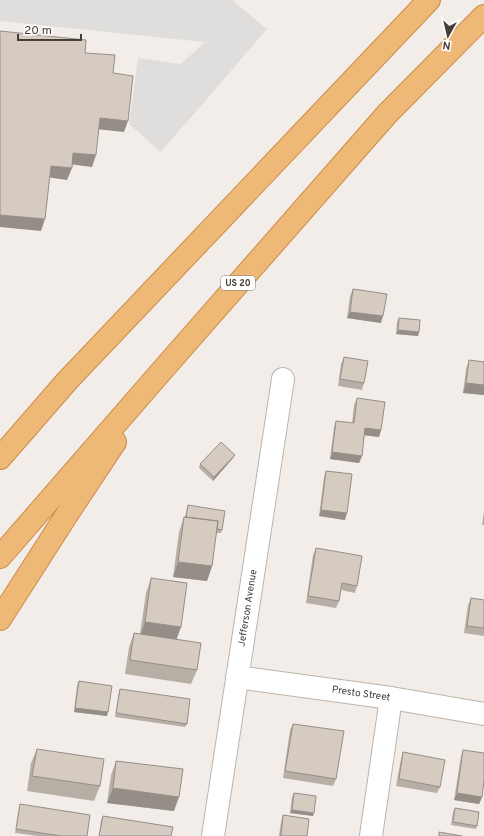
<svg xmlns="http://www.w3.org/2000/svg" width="484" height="836" font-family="Overpass,sans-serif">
<rect width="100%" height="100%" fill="#f2ede8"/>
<!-- parking -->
<path fill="#e0dedc" d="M0,0H232L267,29L161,152L129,124L138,58L181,64L205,42L0,21Z"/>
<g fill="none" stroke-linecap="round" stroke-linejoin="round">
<defs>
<path id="minor" d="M237,677L391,698L484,714
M213,836L283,379
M371,836L391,698"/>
<path id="highway" d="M0,458L67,381L429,0
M0,557L166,366L387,114L484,16
M0,619L66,516L115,442"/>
</defs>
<!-- minor casing -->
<use href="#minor" stroke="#bcb4ab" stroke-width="24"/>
<!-- highway casing -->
<use href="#highway" stroke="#cc8b47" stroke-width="24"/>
<!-- minor -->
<use href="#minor" stroke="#fff" stroke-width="22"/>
<!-- highway -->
<use href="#highway" stroke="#eeb876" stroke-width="22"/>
</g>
<!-- wall -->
<path fill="#b7afa6" d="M353,289L381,323L347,318L350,296Z
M399,318L419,332L418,336L396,334L397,322Z
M344,357L364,383L362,390L338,386L341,364Z
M469,360L484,362V395L463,393L466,369Z
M357,398L381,430L379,437L364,435L362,456L359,463L330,459L334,427L336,421L352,423L354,405Z
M233,458L213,481L199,468L200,464Z
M326,471L345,520L319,516L324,477Z
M188,505L222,530L221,533H216L212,566L207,581L173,577L179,532L184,517H185Z
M484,511V525H482Z
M316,548L357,586L355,593L341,590L339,601L336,608L306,603L313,555Z
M151,578L177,639L197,670L191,684L125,674L129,647L134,633L140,634L146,593Z
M471,598L484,600V636L464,633L468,605Z
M79,681L107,716L74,712L77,685Z
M120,689L187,724L185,727L115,717L119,692Z
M293,724L336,779L333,786L283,778L290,730Z
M37,749L100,786L94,801L27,791L31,763Z
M463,750L482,797L479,804L454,800L461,756Z
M403,752L440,787L437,793L396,786L401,759Z
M116,761L174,811L107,803L111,775Z
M294,793L313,816L290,813L292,797Z
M20,804L87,836H37L15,833L19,808Z
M455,808L477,826L476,829L451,825L453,812Z
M283,815L307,836H279L281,822Z
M103,816L171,836H99L101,820Z"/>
<!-- shaded-wall -->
<path fill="#958e87" d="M100,118L128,121L124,132L95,129Z
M73,153L96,155L92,167L69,164Z
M51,166L72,168L67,180L46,177Z
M0,215L45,219L41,231L0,227Z
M350,312L383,316L381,323L347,318Z
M398,330L419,332L418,336L396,334Z
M466,383L484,385V395L463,393Z
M365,428L381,430L379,437L363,435Z
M332,452L362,456L359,463L330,459Z
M235,455L233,458L213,481L214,477Z
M321,510L347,513L345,520L319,516Z
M178,562L212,566L207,581L173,577Z
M145,622L181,627L176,641L140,636Z
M75,708L108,712L107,716L74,712Z
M113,788L179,797L174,811L107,803Z
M457,793L482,797L479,804L454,800Z
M292,810L314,813L313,816L290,813Z"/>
<!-- building -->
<path fill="#d5cbc1" stroke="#958e87" d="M0,31L86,40L85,53L115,55L113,73L133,76L128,121L100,118L96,155L73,153L72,168L51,166L45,219L0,215Z
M353,289L387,294L383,316L350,312Z
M399,318L420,320L419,332L398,330Z
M344,357L368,361L364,383L340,379Z
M469,360L484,362V385L466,383Z
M357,398L385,402L381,430L365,428L362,456L332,452L336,421L354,423Z
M221,442L235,455L214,477L200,464Z
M326,471L352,474L347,513L321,510Z
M188,505L225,511L222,530L217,529L218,521L186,517Z
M184,517L218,521L212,566L178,562Z
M316,548L362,556L357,586L342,583L339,601L308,596Z
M151,578L187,583L181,627L145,622Z
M471,598L484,600V628L467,626Z
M134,633L201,643L197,670L130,660Z
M79,681L112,686L108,712L75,708Z
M120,689L190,699L187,724L116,713Z
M293,724L344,731L336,779L285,771Z
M37,749L104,759L100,786L32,776Z
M463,750L484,753V780L482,797L457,793Z
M403,752L445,760L440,787L399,779Z
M116,761L183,769L179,797L113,788Z
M294,793L316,796L314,813L292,810Z
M20,804L90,815L87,836H61L16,829Z
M455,808L479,812L477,826L453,822Z
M283,815L309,819L307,836H281Z
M103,816L173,827L171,836H99Z
M439,832L462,836H439Z"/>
<g text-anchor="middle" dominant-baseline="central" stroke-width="3.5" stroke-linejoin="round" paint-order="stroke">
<!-- shield labels -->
<rect fill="#fff" stroke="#7c7873" stroke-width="1" x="221" y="276" width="34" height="14" rx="3"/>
<g font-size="9" font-weight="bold" fill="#443e37">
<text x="238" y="283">US 20</text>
</g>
<!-- street labels -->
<g font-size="10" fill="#443e37" stroke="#fff">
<text transform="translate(248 608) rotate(-81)">Jefferson Avenue</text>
<text transform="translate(361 694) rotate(8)">Presto Street</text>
</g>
</g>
<!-- north arrow -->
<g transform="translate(448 36) rotate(188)" stroke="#ffffff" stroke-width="3" paint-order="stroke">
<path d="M0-3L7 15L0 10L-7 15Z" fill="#443e37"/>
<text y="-6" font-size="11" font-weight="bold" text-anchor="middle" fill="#443e37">N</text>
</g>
<!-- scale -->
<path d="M18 34v6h63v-6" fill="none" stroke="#443e37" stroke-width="2"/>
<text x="24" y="34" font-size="12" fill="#443e37" stroke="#ffffff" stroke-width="3" paint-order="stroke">20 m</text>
</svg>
